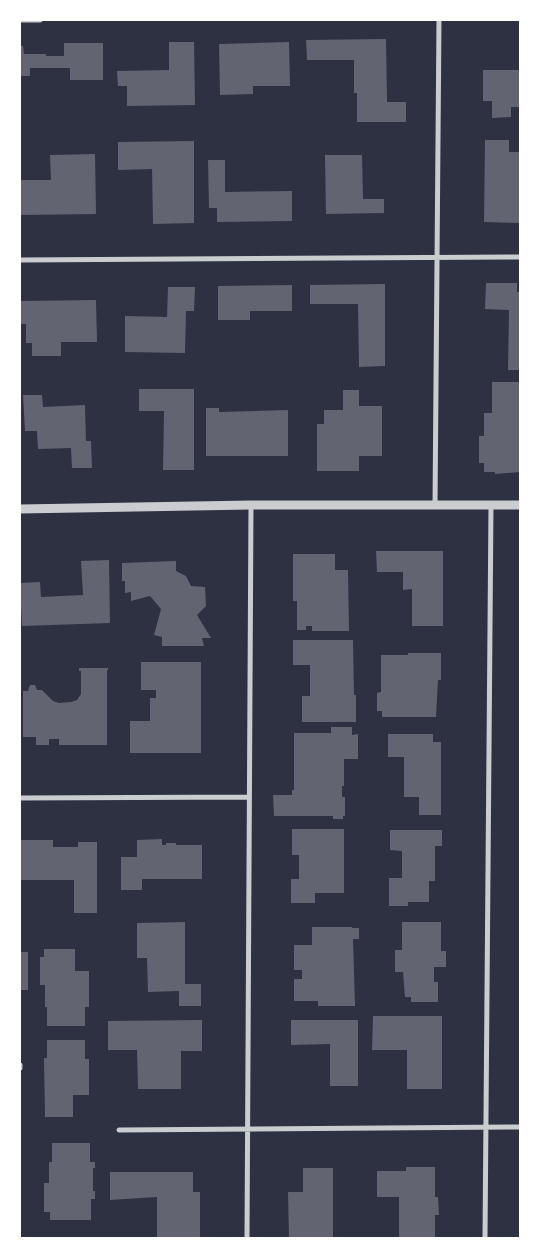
<svg xmlns="http://www.w3.org/2000/svg" width="540" height="1258" font-family="Signika,sans-serif">
<rect width="100%" height="100%" fill="#2d3142"/>
<!-- building -->
<path fill="#626471" d="M386,39L387,102H406V122H357V93H354V60H307L306,40Z
M169,42H194L195,105L127,106V86H118L117,71L169,70Z
M289,42L290,86H253V94L220,95L219,44Z
M64,43H103V80H70V68H30V76H20V46H23L24,54H46V56H64Z
M483,70H520V107H511V117L492,118V101H483Z
M485,140H509V152H520V223L484,222Z
M194,141V223L153,224L152,169L118,170V142Z
M95,154L96,214L20,215V180H51L50,155Z
M325,155H362L363,199H384V213L326,214Z
M208,160H225V192L292,191V221L217,222V208H209Z
M486,283H517V292H520V370H508L509,310L485,309Z
M385,284V366L359,367L358,304H310V285Z
M292,285V311H250V320H218V286Z
M168,287H195L194,311H186L185,353L125,352V316L167,317Z
M96,300L97,342H61V356H32V343H26V324H20V301Z
M492,382H520V472L495,474V472H484V463H479V436H484V413H492Z
M139,389H194V470H163L164,411H139Z
M343,390H359V406H382V456H359V471H317V424H324V410H343Z
M23,395H42L43,407L85,405L86,441H91L92,468H72L71,448L38,449L37,431H25Z
M206,408H219V412L288,410V456H206Z
M376,551H443V626H412V589L403,590V572H377Z
M293,554H335V570H348L349,631H312V626H306V630H297V601H293Z
M109,560L110,623L22,626L20,583L40,582L41,597L83,595L81,561Z
M176,561V571L186,576L191,586L205,587L206,606L197,615L211,638H202L204,646H162V637L154,635L161,609L150,596L131,601V592L125,593V581H122V563Z
M293,640H353L354,695H356V722H302V696H310V665H293Z
M408,653H441V680H438L436,717H382V711H377V693L381,692V655H408Z
M141,662H201V753H130V721H150V698H156V690H141Z
M79,668H108V670H107V745H59V739H49V745H36V737H23V691H28L30,685H35L37,690H42L53,701L59,703L71,702L77,700L81,694V671H79Z
M331,727H352V735L358,734V759H344V786H342V797H345V816H343V819H333V816H274L273,795H292V790H294V733H331Z
M388,734H433V742H441V815H419V797H404V757H388Z
M292,829H344V893H315V903H291V879H299V855H292Z
M390,830H442V846H435V881H429V902H408V906H389V878H402V851L390,850Z
M162,839V845H166V843H176V845H202V879H142V890H121V857H137V840Z
M20,840H53V847H78V842H97V913H74V880H20Z
M185,922V984H201V1006H179V991L148,992L147,958H137V923Z
M402,922H441V951H446V967H434V982H438V1002H411V997H405L403,972H395V950H402Z
M312,927H352V928H359V939H353L355,1006H318V1001H294V979H302V970H294V945H312Z
M44,949H75V971H89V1007H85V1026H47V1007H45V985H40V957H44Z
M20,952H28V990H20Z
M373,1016H442V1089H407V1050H372Z
M202,1020V1051H181V1089H138L137,1050H108V1021Z
M291,1020H358V1086H330V1044L291,1045Z
M47,1040H85V1059H89V1095H73V1117H45L44,1058H47Z
M52,1143H90V1162H95V1168H93V1191H95V1199H91V1220H50V1212H44V1183H49V1162H52Z
M406,1167H435V1197H438L439,1215H435V1238H399V1197H377V1171H406Z
M303,1168H333V1238H289L288,1192H303Z
M110,1172H193V1192H200V1237H157V1197L110,1200Z"/>
<g fill="none" stroke-linecap="round" stroke-linejoin="round">
<!-- minor -->
<path stroke="#caccd0" stroke-width="5" d="M20,20H40
M20,260L520,257
M435,506L439,20
M20,798L249,797
M20,1065V1068
M119,1130L520,1127
M247,1238L251,505
M485,1238L491,505"/>
<!-- tertiary -->
<path stroke="#caccd0" stroke-width="9" d="M20,509L251,505H520"/>
</g>
<!-- border -->
<rect width="540" height="1258" fill="none" stroke="#ffffff" stroke-width="42"/>
</svg>
